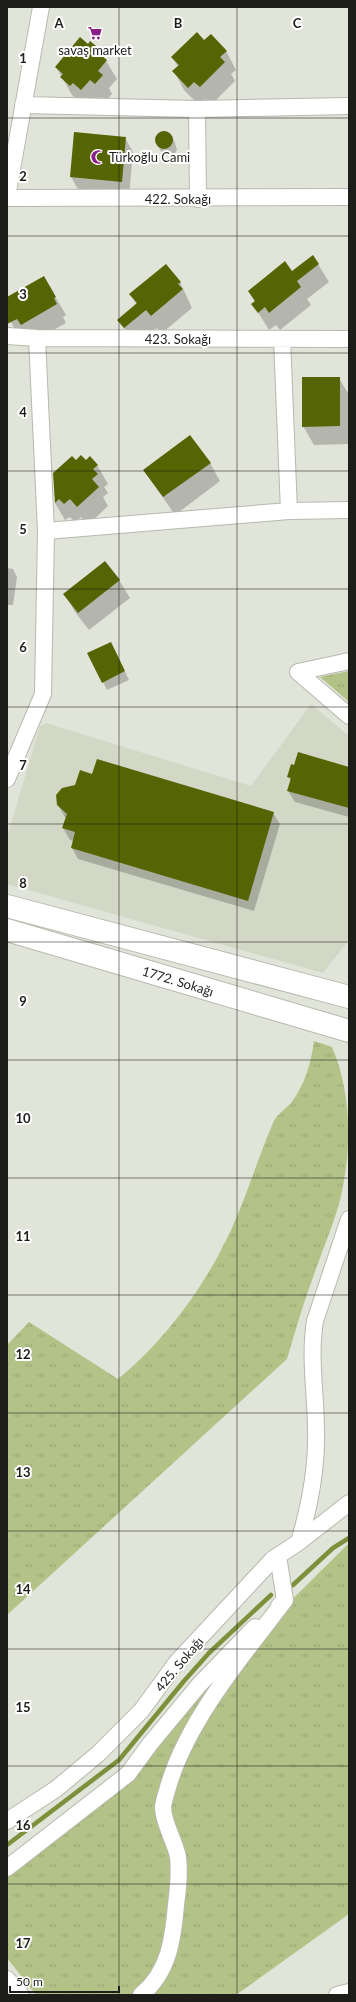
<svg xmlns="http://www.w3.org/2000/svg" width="356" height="2002" font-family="Lato,sans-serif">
<defs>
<pattern id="grass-tufts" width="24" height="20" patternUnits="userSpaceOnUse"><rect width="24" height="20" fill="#b3c287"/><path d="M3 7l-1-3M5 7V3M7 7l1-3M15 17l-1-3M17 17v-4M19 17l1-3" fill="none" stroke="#9aa674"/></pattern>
</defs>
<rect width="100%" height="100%" fill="#e1e4d9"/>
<!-- built -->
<path fill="#d3d8c6" d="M311,704L349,736V940L323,973L7,884V837L40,726L46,723L251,786Z"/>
<!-- grass -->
<path fill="url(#grass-tufts)" d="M349,671V702L320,677Z
M314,1041L332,1047C352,1093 352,1151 340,1200C334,1223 324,1246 316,1269C305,1298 296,1328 287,1359L7,1615V1345L29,1322L118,1379C166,1340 205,1286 231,1230C247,1195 258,1158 273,1123C276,1115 286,1109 291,1103C305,1085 311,1063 314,1041Z
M349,1543V1914L236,1995H36L7,1958V1877L122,1782L178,1713Z"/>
<!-- shadow -->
<path fill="#0003" d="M204,42L226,51L236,70L231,74L235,81L211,105L205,99L199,105L184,90L174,71L178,67L172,57Z
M88,45L100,51L117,79L109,88L112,94L106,101L101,97L92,108L81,103L72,95L56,67Z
M166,131L171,134L175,143L177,150L174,155L167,156L162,153L157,144L156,139L160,132Z
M125,138L133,152L129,196L79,191L71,177Z
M318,264L329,282L307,299L311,305L280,330L276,325L269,330L253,304L255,302L249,291L292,272Z
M44,278L66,315L63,317L66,323L32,342L21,340L7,315V299Z
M180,282L192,308L162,333L157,328L135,345L119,320L137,305L130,294Z
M339,378L349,395V444L314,445L303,426Z
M76,462H85L97,465L108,484L104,487L108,493L103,497L108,506L88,525L81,517L75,522L70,517L65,520L55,503Z
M210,463L220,481L175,515L144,470Z
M7,568L13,569L17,577L13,605H7Z
M119,580L130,598L89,630L75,612L65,594Z
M115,651L129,680L107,690L103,682Z
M349,768V817L295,802L288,791L291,781L288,777Z
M59,807L273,813L280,824L254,911L78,859L72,848L74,841L70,840L63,828L66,819Z"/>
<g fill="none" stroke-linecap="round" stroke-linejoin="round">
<!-- stream -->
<path stroke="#7e903c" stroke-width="4.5" d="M293,1585L333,1548L349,1538
M7,1845L119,1760L184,1681L209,1653L271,1595"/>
</g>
<!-- building -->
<path fill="#556503" d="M197,32L204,40L211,34L227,51L220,57L225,62L200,87L194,82L188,88L172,71L179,65L171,57Z
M80,37L88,44L90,41L101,50L98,53L107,60L98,71L103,75L95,84L90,80L81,90L73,83L70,86L60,77L63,74L55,67Z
M155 140a9 9 0 1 1 18 0a9 9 0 1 1-18 0Z
M74,132L126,137L122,182L70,177Z
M313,255L319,264L297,281L301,287L269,313L265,307L258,313L251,304L255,301L248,291L285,261L292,271Z
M166,264L181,282L178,284L183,289L151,316L146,310L124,328L117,320L137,303L129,294Z
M44,276L56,297L54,298L57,304L21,325L17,319L7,324V297Z
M302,377H340V426L302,427Z
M190,435L211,463L163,497L143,470Z
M81,455L86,460L90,456L98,465L93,469L98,474L92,479L99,487L77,507L70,499L64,504L59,499L55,503L53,473L72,456L76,460Z
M105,561L120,580L78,613L63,594Z
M111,642L125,671L102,683L87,653Z
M298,752L349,767V808L287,791L291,778L287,777L291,764L294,765Z
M97,759L274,812L248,901L71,848L75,832L62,828L67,814L57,805L56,795L62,788L75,785L80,770L92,774Z"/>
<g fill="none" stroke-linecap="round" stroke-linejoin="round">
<defs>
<path id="street" d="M23,105L197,109L349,106
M197,109L198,199
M7,197L41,7
M7,198L349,197
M7,336L37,338L349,339
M282,339L289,511
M46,531L289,511L349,510
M349,661L298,672L349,716
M7,779L43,694L46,531L37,338
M299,1542C310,1505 317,1469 316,1431C316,1394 309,1357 315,1321L349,1219
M278,1556L285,1600L279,1606
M7,1821L56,1789L98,1754L141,1711L177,1662L273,1559L299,1542L349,1503
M7,1868L128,1774L150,1744L199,1685L255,1627
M7,1979L21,1995
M141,1995C169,1972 173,1939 176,1905C178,1889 180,1873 178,1857C175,1841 163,1823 163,1807C164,1799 167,1791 169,1784C189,1718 244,1654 285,1600
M337,1995L349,1992"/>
<path id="secondary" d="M7,906L349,997
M7,930L349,1031"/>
</defs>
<!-- street casing -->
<use href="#street" stroke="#b6b9ae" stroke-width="18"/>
<!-- secondary casing -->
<use href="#secondary" stroke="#b6b9ae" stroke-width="24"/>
<!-- street -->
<use href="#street" stroke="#fff" stroke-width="16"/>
<!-- secondary -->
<use href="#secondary" stroke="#fff" stroke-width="22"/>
</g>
<!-- grid -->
<path fill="none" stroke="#1d1e1a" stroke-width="1" stroke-opacity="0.55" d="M119,7V1995M237,7V1995M7,118H349M7,236H349M7,353H349M7,471H349M7,589H349M7,707H349M7,824H349M7,942H349M7,1060H349M7,1178H349M7,1295H349M7,1413H349M7,1531H349M7,1649H349M7,1766H349M7,1884H349"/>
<!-- icons -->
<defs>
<symbol id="supermarket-bare" viewBox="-9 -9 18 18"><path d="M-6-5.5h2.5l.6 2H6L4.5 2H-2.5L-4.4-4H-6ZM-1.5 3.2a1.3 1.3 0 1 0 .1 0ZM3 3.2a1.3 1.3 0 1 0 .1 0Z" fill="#8a2085" stroke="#fff" stroke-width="2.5" paint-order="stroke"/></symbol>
<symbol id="mosque-bare" viewBox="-9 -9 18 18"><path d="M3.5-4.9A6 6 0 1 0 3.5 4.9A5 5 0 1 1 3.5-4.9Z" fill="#8a2085" stroke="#fff" stroke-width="2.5" paint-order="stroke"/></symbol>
</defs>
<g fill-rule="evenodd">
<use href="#supermarket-bare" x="85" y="23" width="20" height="20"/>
<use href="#mosque-bare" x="88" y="147" width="20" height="20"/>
</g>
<g text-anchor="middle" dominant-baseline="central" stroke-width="4" stroke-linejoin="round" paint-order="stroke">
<!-- poi labels -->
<g font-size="13" fill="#1d1e1a" stroke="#fff">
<text x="95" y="50">savaş market</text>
<text x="109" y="157" text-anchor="start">Türkoğlu Cami</text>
</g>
<!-- street labels -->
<g font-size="13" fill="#1d1e1a" stroke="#fff">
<text x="178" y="199">422. Sokağı</text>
<text x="178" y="339">423. Sokağı</text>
<text transform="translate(178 981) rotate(17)">1772. Sokağı</text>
<text transform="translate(179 1664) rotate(-50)">425. Sokağı</text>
</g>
</g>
<g font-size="13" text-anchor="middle" font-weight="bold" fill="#1d1e1a" stroke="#fff" stroke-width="4" stroke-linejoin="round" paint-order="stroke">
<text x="59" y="28">A</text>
<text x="178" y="28">B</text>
<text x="297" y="28">C</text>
<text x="23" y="63">1</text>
<text x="23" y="181">2</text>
<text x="23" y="299">3</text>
<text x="23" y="417">4</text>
<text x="23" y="534">5</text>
<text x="23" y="652">6</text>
<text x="23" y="770">7</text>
<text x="23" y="888">8</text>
<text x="23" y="1006">9</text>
<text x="23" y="1123">10</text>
<text x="23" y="1241">11</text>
<text x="23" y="1359">12</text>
<text x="23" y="1477">13</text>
<text x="23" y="1594">14</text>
<text x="23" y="1712">15</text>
<text x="23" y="1830">16</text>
<text x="23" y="1948">17</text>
</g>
<!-- border -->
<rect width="356" height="2002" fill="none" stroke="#1d1e1a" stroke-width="16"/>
<!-- scale -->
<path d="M10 1986v6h109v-6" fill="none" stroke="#1d1e1a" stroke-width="2"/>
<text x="16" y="1986" font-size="12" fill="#1d1e1a" stroke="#ffffff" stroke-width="3" paint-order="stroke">50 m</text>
</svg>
